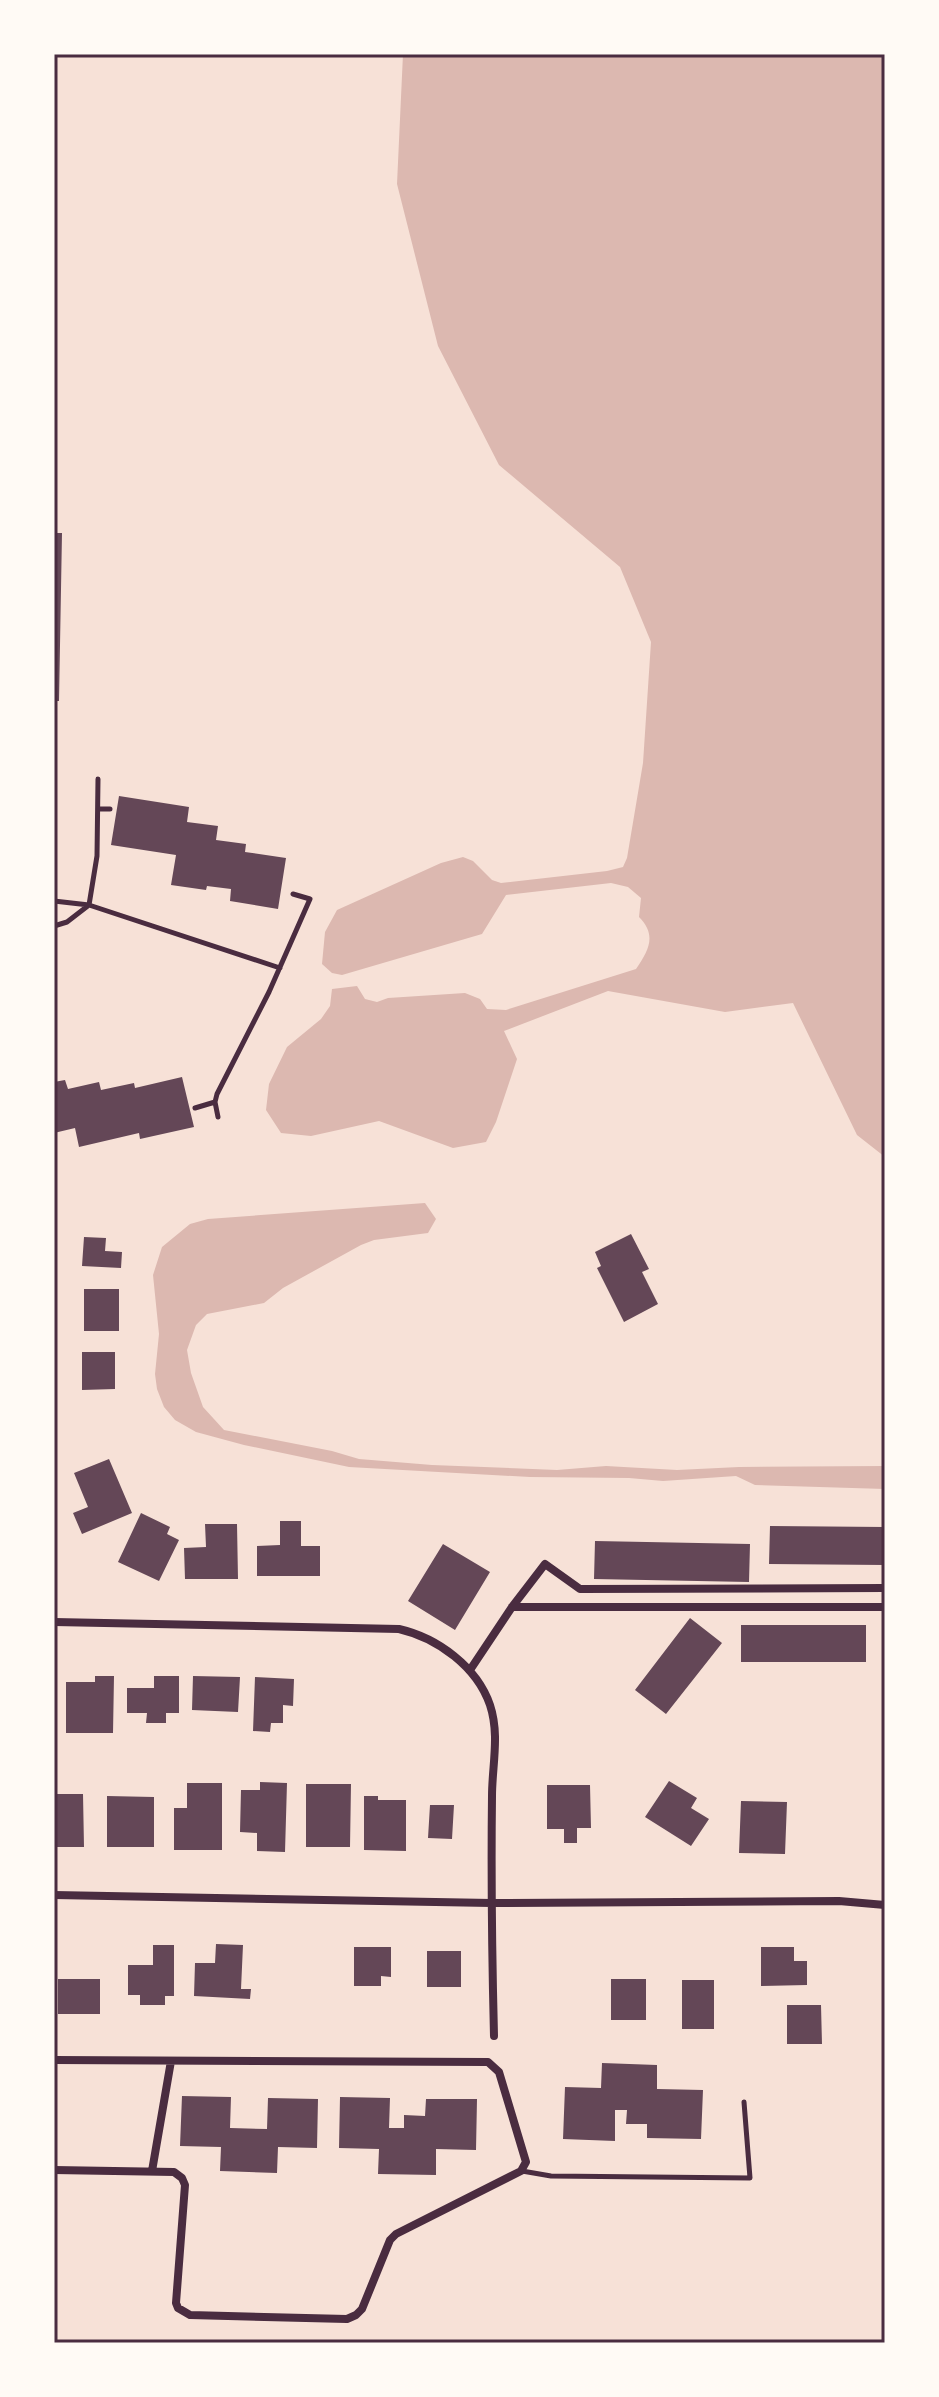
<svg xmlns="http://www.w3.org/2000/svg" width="939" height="2397" font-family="'Exo 2',sans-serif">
<rect width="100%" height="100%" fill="#f7e1d7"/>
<!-- water -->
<path fill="#dcb8b0" d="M403,54H885V1157L857,1135L793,1003L725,1012L608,991L504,1031L517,1059L496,1122L486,1142L453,1148L379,1121L311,1136L281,1133L266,1110L269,1084L287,1047L321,1019L330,1006L332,989L357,986L365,999L377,1002L388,998L465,993L480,999L487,1009L506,1010L636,969C649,950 657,935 639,917L641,898L628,887L611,883L506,895L482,934L342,975L332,973L322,964L325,932L337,910L441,863L463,857L473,861L492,880L501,883L607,871L623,867L627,858L643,763L651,642L620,567L499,465L438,346L397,184Z
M425,1203L436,1219L428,1233L374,1240L361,1245L283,1288L264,1303L207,1314L196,1325L187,1350L191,1373L203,1407L224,1430L332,1451L359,1459L432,1465L557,1470L606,1466L677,1470L739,1467L885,1466V1489L755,1485L736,1476L663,1481L629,1478L530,1477L349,1467L244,1445L196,1432L175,1420L164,1407L157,1389L155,1374L159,1334L153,1275L162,1247L190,1224L208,1219Z"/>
<!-- building -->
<path fill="#644757" d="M54,533H62L59,701H54Z
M119,796L189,807L187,822L218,826L216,840L246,844L245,852L286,858L278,909L230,901L231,889L207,886L206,890L171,885L176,855L111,845Z
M182,1077L194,1127L140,1139L139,1133L79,1147L75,1128L54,1133V1082L65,1080L68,1089L99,1082L101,1090L134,1083L135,1088Z
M631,1234L649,1269L642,1272L658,1304L624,1322L597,1268L601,1266L595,1252Z
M84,1237L106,1238L105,1251L122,1252L121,1268L82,1266Z
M84,1289H119V1331H84Z
M82,1352H115V1389L82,1390Z
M109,1459L132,1513L82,1534L73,1513L88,1507L74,1473Z
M141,1513L170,1527L167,1534L179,1540L159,1581L118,1562Z
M280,1521H301V1546H320V1576H257V1546L280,1545Z
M205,1524H237L238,1579H185L184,1548L206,1547Z
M770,1526L885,1527V1565L769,1564Z
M595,1541L750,1544L749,1582L594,1579Z
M443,1544L490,1572L455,1630L408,1601Z
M690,1618L722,1643L666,1714L635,1690Z
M741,1625H866V1662H741Z
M95,1676H114L113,1733H66V1682H95Z
M154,1676H179V1713H166V1723H146L147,1713H127V1688H154Z
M193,1676L240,1677L238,1712L192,1710Z
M255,1677L294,1679L293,1706L283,1705V1723H271L270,1732L253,1731Z
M669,1781L697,1798L691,1808L709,1819L691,1846L645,1817Z
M260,1782L287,1783L285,1852L257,1851V1833L240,1832L241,1790H260Z
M187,1783H222V1850H174V1808H187Z
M306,1784H351L350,1847H306Z
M547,1785H590L591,1828H577V1843H564V1829H547Z
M54,1794H83L84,1847H54Z
M107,1796L154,1797V1847H107Z
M364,1796H378V1800H406V1851L364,1850Z
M741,1801L787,1802L785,1854L739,1853Z
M430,1805H454L452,1839L428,1838Z
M216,1944L243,1945L241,1989H251L250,1999L194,1996L195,1963H215Z
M153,1945H174V1996H165V2005H140V1995H128V1965H153Z
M354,1947H391V1977L381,1976V1986H354Z
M761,1947H794V1961H807V1985L761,1986Z
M427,1951H461V1987H427Z
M58,1979H100V2014H58Z
M611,1979H646V2020H611Z
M682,1980H714V2029H682Z
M787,2005H821L822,2044H787Z
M602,2063L657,2065V2089L703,2090L701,2139L647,2138V2124H626L627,2110H615V2141L563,2139L565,2087L601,2088Z
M182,2096L231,2097L230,2128L267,2129L268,2098L318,2099L317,2148L278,2147L277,2173L220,2171L221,2147L180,2146Z
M340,2097L390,2098L389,2128H404V2115L425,2116L426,2099H477L476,2150L436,2149V2175L378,2174L379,2149L339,2148Z"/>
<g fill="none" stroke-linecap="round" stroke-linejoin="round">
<!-- service -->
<path stroke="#4a2c40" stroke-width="5" d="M98,809H110
M54,901L89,905L280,968
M54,926L67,922L89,905L97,856L98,779
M195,1108L215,1102
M218,1117L215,1102L217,1094L269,992L310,899L293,894
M522,2171L551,2176L750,2178L744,2102"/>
<!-- minor -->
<path stroke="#4a2c40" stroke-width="8" d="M512,1607H885
M54,1622L399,1629C438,1638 477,1667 490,1705C500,1735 492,1766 492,1796C491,1876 492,1956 494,2036
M470,1670L512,1607L545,1564L580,1589L885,1588
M54,1895L491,1903L839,1901L885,1905
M54,2060L488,2062L499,2072L526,2162L521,2171L396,2234L390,2240L362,2309L356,2315L347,2319L190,2315L178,2308L176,2303L185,2185L182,2178L174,2172L54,2170
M152,2171L171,2061"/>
</g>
<!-- border -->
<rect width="939" height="2397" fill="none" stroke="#fffaf5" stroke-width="112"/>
<rect x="56" y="56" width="827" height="2285" fill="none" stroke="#4a2c40" stroke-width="3"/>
</svg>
